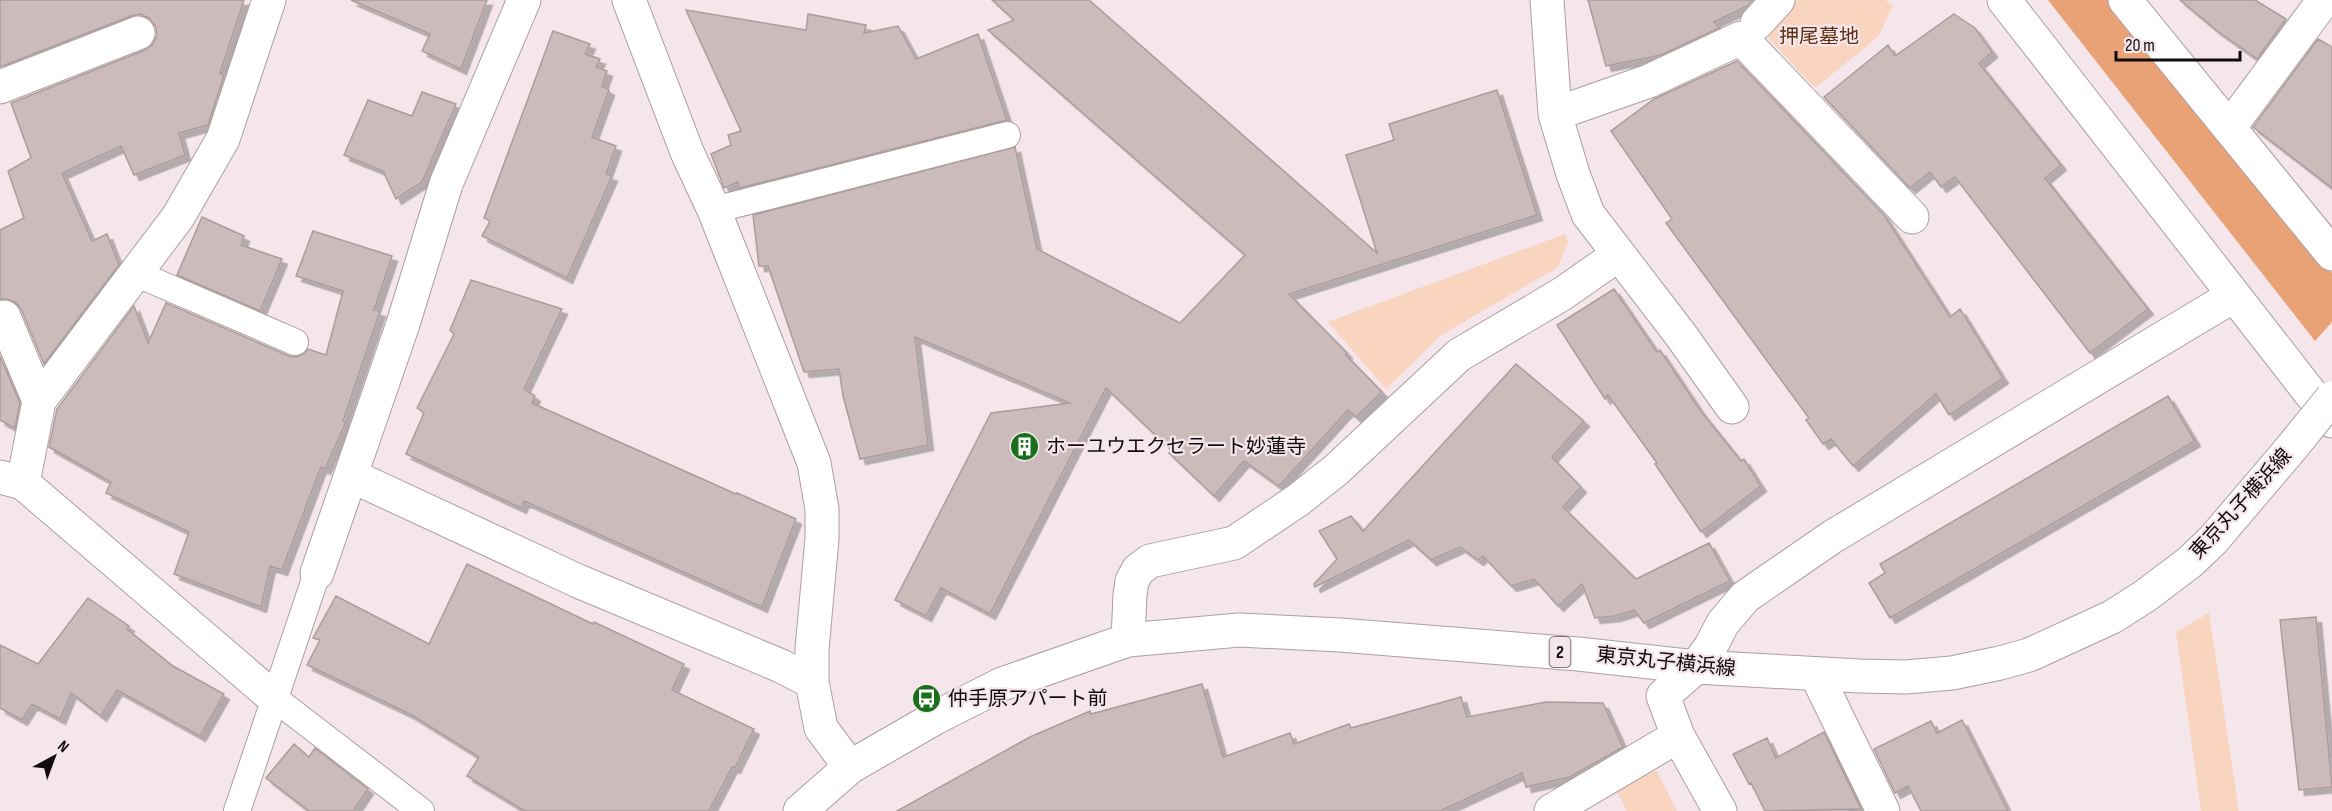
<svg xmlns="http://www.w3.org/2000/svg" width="2332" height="811" font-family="'Sofia Sans Condensed','Noto Sans JP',sans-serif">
<defs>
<filter id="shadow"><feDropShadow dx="5.5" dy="5.5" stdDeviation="0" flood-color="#0004"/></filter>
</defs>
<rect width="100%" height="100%" fill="#f5e6ec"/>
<!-- green -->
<path fill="#f9d4be" d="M1789,0H1885L1893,5L1879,36L1815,88L1761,30Z
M1565,234L1568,242L1558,267L1440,336L1386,389L1328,322Z
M2209,613L2239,811H2201L2176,632Z
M1656,770L1677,811H1627L1616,791Z"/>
<!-- forest -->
<path fill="#e8a276" d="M2048,0H2113L2332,273V322L2315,341Z"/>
<!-- building -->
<path fill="#cbbbba" stroke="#ac9c9b" stroke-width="1.5" filter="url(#shadow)" d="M0,0H244L220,73L224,75L208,125L179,133L185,155L134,175L121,146L62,173L92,241L107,234L119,265L44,364L21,309L15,302L7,299H0V230L24,218L8,171L31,158L11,103L145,50L153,44L157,35L156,27L149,18L140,14L131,16L0,67Z
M351,0H487L461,69L422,51L430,34Z
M992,0H1089L1377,253L1346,155L1394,140L1389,124L1497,90L1537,215L1289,294L1347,353L1346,355L1382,392L1356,417L1348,410L1279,486L1244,461L1214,496L1169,453L1172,451L1106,388L990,614L941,588L926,616L895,600L991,413L1070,403L915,337L928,445L860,459L843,396L839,369L804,372L768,266H759L753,215L1015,147L1037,249L1180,323L1245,255L988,30L1014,20Z
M1588,0H1753L1747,6L1714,22L1719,28L1661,55L1606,66Z
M2180,0H2255L2286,19L2257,59L2216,30Z
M686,10L806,30L808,14L866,25L864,33L898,26L916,59L978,34L1007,120L740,188L738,182L724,188L711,154L731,145L728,135L741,131Z
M1954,14L1975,28L1992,52L1979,63L2061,165L2045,178L2148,309L2090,353L1955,177L1941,187L1930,172L1910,188L1824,97L1888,45L1895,56Z
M553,31L590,44L585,54L600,59L596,67L607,71L602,86L609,90L592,137L616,146L606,174L612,176L567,278L482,236L490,221L484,218Z
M2318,39L2332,47V188L2253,127Z
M1737,61L1884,215L1950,317L1960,309L2003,378L1949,415L1936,394L1853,466L1831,439L1823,444L1806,420L1809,418L1666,223L1672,219L1611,131L1654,99Z
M422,92L456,104L422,182L396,199L383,171L344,155L368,100L412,116Z
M202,217L244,236L241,245L282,259L260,311L177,275Z
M313,231L392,256L374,310L380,311L343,421L346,422L325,469L321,467L282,570L270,566L261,607L174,574L189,532L106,493L111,482L49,447L57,409L134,306L148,343L166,303L289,356L297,357L303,354L308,349L326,355L343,291L296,276Z
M471,280L562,309L524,389L535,396L532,403L736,494L737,493L796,519L762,607L524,501L521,508L406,454L424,413L417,408L454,334L450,330Z
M1614,289L1657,352L1660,350L1700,410L1741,461L1744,459L1761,486L1701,532L1655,464L1657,463L1608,395L1605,399L1557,325Z
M0,356L20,403L15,428L0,420Z
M1516,364L1584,421L1552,457L1581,487L1563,507L1636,579L1709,543L1730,581L1644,623L1634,610L1615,616L1595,618L1582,584L1558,606L1534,579L1511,586L1483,556L1478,560L1460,547L1431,560L1409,540L1315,587L1314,584L1337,559L1319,531L1351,516L1363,531Z
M2168,396L2195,441L1890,618L1869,583L1885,573L1880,564Z
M467,564L593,624L594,622L684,664L672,690L754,729L735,768L732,767L709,811H525L467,776L479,757L410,714L307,665L320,640L313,638L336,596L429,644Z
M88,598L129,626L127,629L173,666L224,694L200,736L117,690L101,716L71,693L60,719L32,704L22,720L0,708V645L38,664Z
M2316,617L2332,787L2299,790L2280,620Z
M1202,684L1223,757L1290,733L1294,744L1349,724L1351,728L1461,697L1467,717L1546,702L1603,703L1623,747L1570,777L1526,787L1522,773L1440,811H897L1030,737L1090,711L1091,714Z
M1962,720L2008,811H1921L1908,786L1895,793L1874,749L1931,721L1937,733Z
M1824,732L1861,809L1765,811L1751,783L1749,784L1733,754L1767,738L1776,758Z
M294,744L309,757L315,748L368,789L353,811H309L266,778Z"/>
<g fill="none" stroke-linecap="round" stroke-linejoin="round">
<defs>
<path id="lane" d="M714,210L1007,135
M135,273L295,342
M274,698L421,811
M237,811L317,573"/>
<path id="street" d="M629,0L687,152L714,210L814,463L822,509V539L812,649V682L821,728L850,767
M1547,0L1555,114L1573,174L1588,214L1680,334L1732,407
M2125,0L2332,254
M1757,23L1778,0
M0,87L138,33
M1555,114L1649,81L1741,38L1912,217
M2229,128L2324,0
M4,317L39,401
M352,476L578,581L781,666L812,682
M0,477L23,483L274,698
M23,483L39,401L178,217L223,139L269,0
M317,573L403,324L446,184L524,0
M1128,640L1130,595L1132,581L1138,570L1150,561L1234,543L1298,500L1336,470L1459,355L1562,294L1618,255
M1816,674L1883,811
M1551,811L1678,736
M1720,811L1678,736L1663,696L1696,667L1711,646L1723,623L1745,597L1832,537L2233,296"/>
<path id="secondary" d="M2004,0L2332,421"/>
<path id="primary" d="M800,811L850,767L935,718L1002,684L1128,640L1239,630L1340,635L1578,654L1696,667L1860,676L1905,677L1952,673L2000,663L2029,655L2112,617L2145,596L2190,562L2213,540L2288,452"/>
</defs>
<!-- lane casing -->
<use href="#lane" stroke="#ac9ea3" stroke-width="28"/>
<!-- street casing -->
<use href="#street" stroke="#ac9ea3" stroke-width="35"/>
<!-- secondary casing -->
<use href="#secondary" stroke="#ac9ea3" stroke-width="35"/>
<!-- primary casing -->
<use href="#primary" stroke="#ac9ea3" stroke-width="35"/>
<!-- lane -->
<use href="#lane" stroke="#fff" stroke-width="26"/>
<!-- street -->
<use href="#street" stroke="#fff" stroke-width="33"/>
<!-- secondary -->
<use href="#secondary" stroke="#fff" stroke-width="33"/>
<!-- primary -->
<use href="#primary" stroke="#fff" stroke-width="33"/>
<defs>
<path id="primary-bridge" d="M2288,452L2332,398"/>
</defs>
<!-- primary-bridge casing -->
<use href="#primary-bridge" stroke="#ac9ea3" stroke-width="35" stroke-linecap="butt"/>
<!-- primary-bridge -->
<use href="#primary-bridge" stroke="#fff" stroke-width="33"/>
</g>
<!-- icons -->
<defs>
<symbol id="building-disc" viewBox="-11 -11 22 22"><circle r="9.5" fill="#18701b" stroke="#f5e6ec"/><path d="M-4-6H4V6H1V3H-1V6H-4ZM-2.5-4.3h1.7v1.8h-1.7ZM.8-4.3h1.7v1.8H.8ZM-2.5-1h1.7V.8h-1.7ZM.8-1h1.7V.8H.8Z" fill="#fff"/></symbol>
<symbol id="bus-disc" viewBox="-11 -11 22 22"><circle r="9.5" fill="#18701b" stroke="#f5e6ec"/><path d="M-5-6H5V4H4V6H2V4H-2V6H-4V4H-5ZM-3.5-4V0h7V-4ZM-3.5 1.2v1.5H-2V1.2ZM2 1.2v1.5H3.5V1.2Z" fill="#fff"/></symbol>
</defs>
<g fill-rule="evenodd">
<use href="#building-disc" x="1008" y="430" width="33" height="33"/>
<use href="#bus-disc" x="910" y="682" width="33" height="33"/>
</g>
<g text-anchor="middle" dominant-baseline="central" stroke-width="4.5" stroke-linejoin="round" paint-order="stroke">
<!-- shield labels -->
<rect fill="#f5e6ec" stroke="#554d50" stroke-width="1.5" x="1549.5" y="637" width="21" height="30" rx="4.5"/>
<g font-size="18" font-weight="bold" fill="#100b0d">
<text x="1560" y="652">2</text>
</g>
<!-- park labels -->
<g font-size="20" fill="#5f3112" stroke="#f5e6ec">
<text x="1819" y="37">押尾墓地</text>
</g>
<!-- poi labels -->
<g font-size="20" fill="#100b0d" stroke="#f5e6ec" text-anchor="start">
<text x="1046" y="447">ホーユウエクセラート妙蓮寺</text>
<text x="948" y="699">仲手原アパート前</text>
</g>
<!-- street labels -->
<g font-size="20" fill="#100b0d" stroke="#f5e6ec">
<text transform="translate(2241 504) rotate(-48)">東京丸子横浜線</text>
<text transform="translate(1666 662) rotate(6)">東京丸子横浜線</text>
</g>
</g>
<!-- north arrow -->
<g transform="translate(54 757) rotate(41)" stroke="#f5e6ec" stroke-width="4.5" paint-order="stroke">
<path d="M0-4.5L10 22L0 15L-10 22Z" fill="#100b0d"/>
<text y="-9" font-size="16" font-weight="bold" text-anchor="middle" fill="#100b0d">N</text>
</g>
<!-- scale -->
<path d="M2116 51v9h124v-9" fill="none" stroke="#100b0d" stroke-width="3"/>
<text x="2125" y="51" font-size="18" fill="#100b0d" stroke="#f5e6ec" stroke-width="4.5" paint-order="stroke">20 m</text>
</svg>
